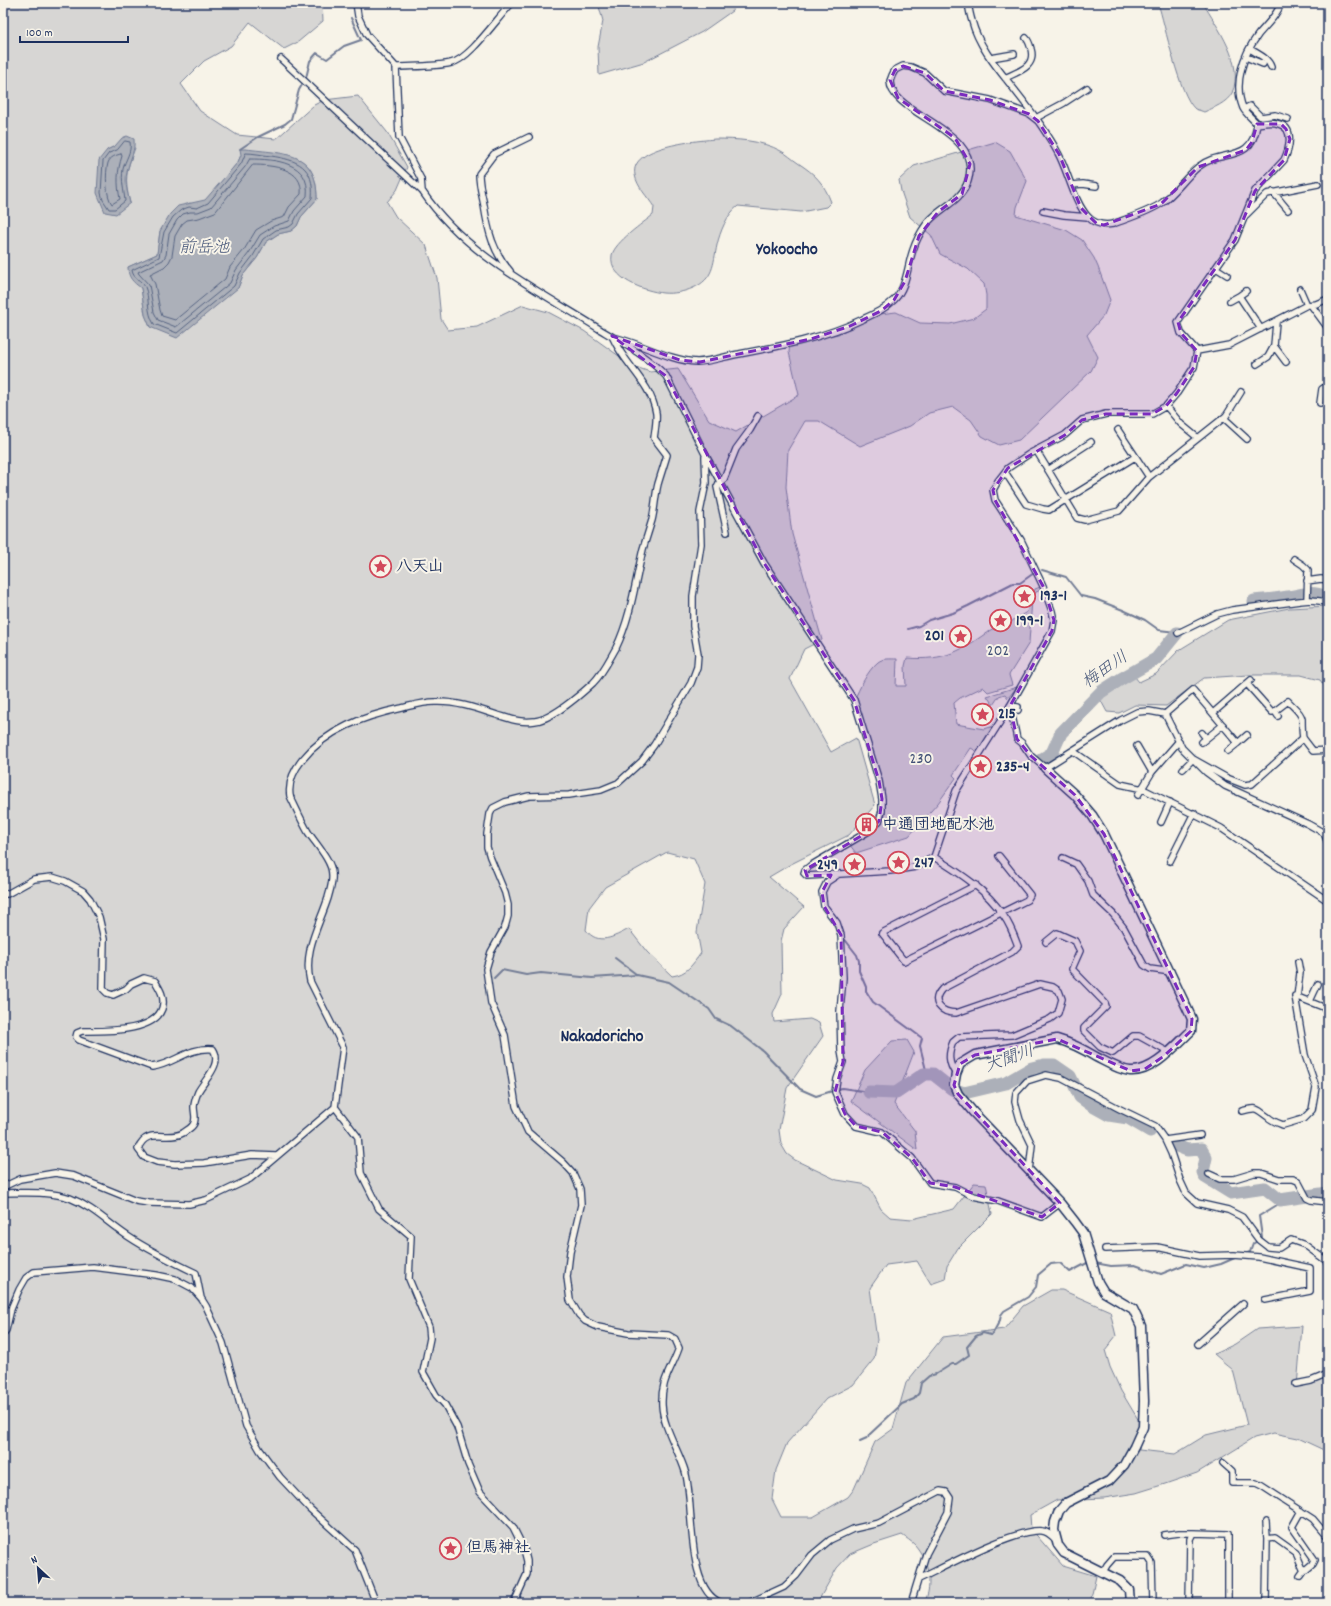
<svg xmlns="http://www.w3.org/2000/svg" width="1331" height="1606" font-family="Dekko,'Klee One',sans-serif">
<rect width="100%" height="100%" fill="#f7f3e8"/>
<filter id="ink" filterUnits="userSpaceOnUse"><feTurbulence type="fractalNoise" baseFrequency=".025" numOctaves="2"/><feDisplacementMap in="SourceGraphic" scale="8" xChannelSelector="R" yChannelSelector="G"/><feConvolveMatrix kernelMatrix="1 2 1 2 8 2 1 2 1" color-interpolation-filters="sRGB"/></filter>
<g filter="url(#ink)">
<!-- green -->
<path fill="#d7d6d4" stroke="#798299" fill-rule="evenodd" d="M3,3H322L323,21L298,42L284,49L250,22L231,46L204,61L181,84L200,111L237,135L276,139L314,105L324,100L358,96L387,132L407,167L397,190L387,202L396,217L426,245L437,278L441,319L448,330L477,327L523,305L548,312L584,331L633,366L650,372L678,369L709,420L736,432L799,395L789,352L790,344L838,334L880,314L896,312L920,323L950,324L974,318L986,309V295L984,284L968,269L940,254L931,235L910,217L901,191L899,180L914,166L995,142L1010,151L1027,181L1017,207L1016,215L1066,230L1082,240L1094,258L1098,267L1110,300L1104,315L1087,335L1098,357L1091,371L1019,440L999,445L982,436L971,420L953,407L929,413L910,426L860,446L819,421H805L788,450L786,487L792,534L822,640L804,649L790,679L831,752L856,738L875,805L849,835L791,864L769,877L804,907L784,929L781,941L782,994L773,1014L774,1022L810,1019L819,1023L823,1036L787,1088L779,1130L781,1144L787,1154L795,1160L837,1180L862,1184L870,1188L881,1209L890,1217L912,1219L954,1209L974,1183L986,1184L992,1214L958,1248L947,1266L945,1279L931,1284L917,1261L886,1265L870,1288L877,1340L874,1359L853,1385L826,1399L787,1443L776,1470L772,1499L781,1517H813L848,1497L854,1489L875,1442L893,1429L906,1383L943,1337L1004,1329L1023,1306L1051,1290H1062L1110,1311L1116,1336L1105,1350L1110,1367L1121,1391L1139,1421V1450L1175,1454L1206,1435L1247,1425L1233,1370L1214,1354L1235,1344L1257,1329L1302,1326L1297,1387L1328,1378V1452L1298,1438L1274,1433L1254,1438L1197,1473L1165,1484L1136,1493L1104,1498L1057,1500L1030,1515L1031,1529L1063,1566L1096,1576L1090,1603H924C934,1585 928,1560 915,1545C911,1541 906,1538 902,1535L874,1544L850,1554L837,1568L817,1603H3ZM115,146L135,148C126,171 124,179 130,203L107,150ZM241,155C280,155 317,146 317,199L301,217L297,226L291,231L278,234L266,242L257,258L243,275L238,288L150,327L145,314L141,288L128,267L157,254L160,231L189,203L195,204L205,201L238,162ZM667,852L694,859L705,884L697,932L701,953C692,965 687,974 672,976L647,952L629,929C614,937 598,946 586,930L589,908L605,887Z
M598,3H736L732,11L702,32L644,62L599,75L598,47L603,21Z
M1158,3H1203C1217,27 1245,64 1232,93C1227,103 1213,108 1204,112C1202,111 1198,110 1195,109C1179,95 1165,25 1158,3Z
M715,139C736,139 761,140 781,151C787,154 792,159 798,163C815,174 824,183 831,202L826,207L801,212L738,206C727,214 720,232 717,245C713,264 714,279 693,288C684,292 673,294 663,293C645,291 608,279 612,255C615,242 643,223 653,215L654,207C648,197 637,187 635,175C629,146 696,141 715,139Z
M1043,586L1044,589L1036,592L1032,599L1029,643L1009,675L1012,685L988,692L983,687L960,698L954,703L956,724L984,729L994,726L978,752L971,748L953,775L956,778L938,803L909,836L856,853L849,844L879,821L882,799L854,700C860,688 867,671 878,662C883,658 891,659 897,659L896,686H906L905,666L907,658C946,661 961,651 992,629L1001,630L1016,618L1027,612L1031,598L1035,589Z
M1328,606V691L1320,680L1301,675H1249L1204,678L1166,706L1135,705L1119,713L1107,712L1100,699L1135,677L1139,682L1156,674L1179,650L1228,620L1289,608Z
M1017,687L1008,698L1005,694L999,696L993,705L987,696Z
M907,1040L914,1052L894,1104L915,1131L917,1150L851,1101L865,1070L892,1041Z"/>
<!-- water -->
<path fill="#acb0b9" stroke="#727c95" d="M127,136L134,139C135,152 131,156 128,168C124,180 127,191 130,203L116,214L105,212L97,193L99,160L107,150L115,146L122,138Z
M240,149H246C284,154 317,150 317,199L301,217L297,226L291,231L278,234L266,242L257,258L243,275L238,288L177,338L150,327L145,315L141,288C133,282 128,278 128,267L157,254L160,231L170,214L178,206L205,200L238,162L241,155Z"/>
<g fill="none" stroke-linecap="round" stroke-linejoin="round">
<!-- shore -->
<path stroke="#556382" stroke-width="1" d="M125,141L130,142C132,152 125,160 123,169C121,181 124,190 125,201L115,209H109L103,200L101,193L103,161L109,153L117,150Z
M246,153C254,153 262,155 271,156C297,160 315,166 312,198L298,214L293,224L289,227L276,230L263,239L253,256L240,273L234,286L177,333L154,324C146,311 150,298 145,287C141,279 133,279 132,270L159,257L164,232L173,217L181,210L189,207L197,208L208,203L241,164Z
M121,154L122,156C117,171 117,184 120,199L112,204C106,197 105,173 108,163C110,157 116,155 121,154Z
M250,159C275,159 311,162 307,196L294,211L289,221L274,226L260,235L249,253L236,270L230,283L176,327L158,320L154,312L149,285L139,274L138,272L163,260L166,255L169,234L177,220L183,214L190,212H198L211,207L245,167Z
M253,165C272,165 304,168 301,194L289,207L284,217L271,221L256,230L244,250L230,267L225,279L175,320L162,316L160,310L155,284L150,274L164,267L169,262L172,256L175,236L182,224L187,220L199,218L215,212Z"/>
<!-- stream -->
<path stroke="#727c95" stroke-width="2" d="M240,149L258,137L285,124L291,119L299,90L306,78L310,61L317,53L327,59L344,46L361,40L351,18
M1042,570L1066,577L1081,596L1095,599L1123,610L1145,620L1159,630L1176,632
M908,629L919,626L929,620L953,613L968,606L1013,583H1020L1034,573
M843,937L857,955L859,961V971L866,987V991L873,1002L922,1038L920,1046L927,1074
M615,958L636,974
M494,978L502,970L526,975L541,973L592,978L637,975L669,982L709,1009L716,1019L731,1026L763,1051L800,1089L816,1096L842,1088L869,1092
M1245,1254L1250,1252L1253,1244L1262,1237L1259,1216L1277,1205L1280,1200
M1095,1263L1111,1266L1135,1265L1161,1274L1186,1264L1204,1268L1221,1264L1237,1257
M860,1441L869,1437L870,1434L902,1404L914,1399L919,1393L921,1383L929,1376L936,1374L952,1364H956L969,1355L967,1347L976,1336L983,1333L991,1335L993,1333L1000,1320L1001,1315L1004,1311L1028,1297L1036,1287L1038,1275L1051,1264L1060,1263L1070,1272L1089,1262"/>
<!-- river -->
<path stroke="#acb0b9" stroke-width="13" d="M1254,601C1266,600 1277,599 1288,597C1306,594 1309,591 1328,597
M1042,759L1052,753L1061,733L1101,692L1121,679L1156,659L1177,633
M869,1092L896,1093L924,1074H933L952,1089L964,1093L1006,1083L1032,1068L1044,1065H1054L1070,1076L1080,1097L1091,1105L1109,1115L1128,1118L1150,1131
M1177,1146L1187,1150L1201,1149L1206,1158L1203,1172L1205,1177L1231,1193L1265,1188L1280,1200L1328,1193"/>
<defs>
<path id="street" d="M356,3L358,16L367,35L396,67L399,137L421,179L422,191
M968,3C969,9 970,15 972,21C979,48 1000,71 1017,93C1032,112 1047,132 1058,153C1068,171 1074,202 1088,217C1095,224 1103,226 1113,224C1126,219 1152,211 1163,202C1176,192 1185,178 1198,167C1221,148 1252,165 1257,124C1253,119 1246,114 1243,108C1233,84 1243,55 1258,35C1266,25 1277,16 1281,3
M1250,49C1258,54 1268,58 1271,67
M1246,57L1263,64
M991,58L1014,54
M281,59L422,191C465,255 538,290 601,330C623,343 648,357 666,376L705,454L764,563L854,700L879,781L882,799V811L879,821L869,831L810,866L805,870L804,873L807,876L890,871L916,867L934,857L956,791L1010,706L1052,631L1054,620L1052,611L1043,586L1021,540L995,500L993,490L998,481L1008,468L1029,454L1065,435L1082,420L1106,414H1152L1166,406L1177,393L1194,367L1197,351
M396,67C413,66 435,67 451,63C470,59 497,18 512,3
M1005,78C1019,71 1036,67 1031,49C1030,45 1029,41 1026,38
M1244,109L1250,106L1261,117L1275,115L1288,119
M1036,118L1064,103L1087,88
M1072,185L1083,184L1096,186
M1273,192L1288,210
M1043,211L1064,215L1088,217
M1246,215L1267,194L1318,184
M1216,268L1227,275
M510,271C493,252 488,231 484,205C482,195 479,185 479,174L494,154L529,137
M1300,289L1307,305
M1239,296L1246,291
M1230,301L1239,296L1261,329
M1311,305L1328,328
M1276,322L1274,346L1286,362
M617,338C644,345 669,360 697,362C710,362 726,356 739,354C782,346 824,338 863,319C874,314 885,309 894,300C907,287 907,267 913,250C916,241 920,233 925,226C937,208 961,203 968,181C985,129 890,115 890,81C891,78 893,73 895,70L903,66L911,67L925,73L944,91L990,100L1029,114L1038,121
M1197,351L1181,333L1178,322L1235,240L1255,191L1284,160C1289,150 1295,128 1279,124C1272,121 1264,123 1257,124
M1197,351L1229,345L1307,305L1316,304L1328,299
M1257,364L1268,357L1274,346
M1320,403L1322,389L1328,385
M1166,406L1181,424L1198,438
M1224,418L1247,439
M1036,450L1077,518L1085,520L1119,511L1149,477L1118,430
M705,457L706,483L700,512L701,544L693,596V626L698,654L697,667L691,683L654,745L642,761L618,783L601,790L581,793L569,795L529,796L505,802L493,808L490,814L487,834V847L490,857L505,893L508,905V916L505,927L491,952L486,969L491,1003L505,1035L516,1106L528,1132L563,1162L573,1173L580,1189L581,1205L570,1252L567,1277L570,1300L579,1315L585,1321L598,1327L628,1333L668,1335L675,1339L679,1348C671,1371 661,1379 662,1405C663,1427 679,1451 685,1471C695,1501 684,1591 722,1603
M1048,470L1091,442
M1005,472L1026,504L1043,509L1049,510L1135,457
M1149,477L1226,416L1241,392
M727,532L717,487L720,481L724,479L736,449L750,430L758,416
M1294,559L1303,565L1308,570L1307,600
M1307,581L1321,579L1328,580
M1178,633L1217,614L1232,610L1300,601L1311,600L1328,602
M1247,684L1272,712L1275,711L1278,716
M1010,706L1017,739L1022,743L1031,756L1045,768L1121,720L1137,712L1149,711L1165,714L1182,748L1206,772L1225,786L1308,824L1324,833L1328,843
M1018,707L1010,706L1018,710
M1213,713L1251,680
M1165,714L1193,690L1238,743L1228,751
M1202,733L1206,738
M1303,738L1313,751L1328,750
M1202,742L1223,725
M1238,743L1247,735
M1137,746L1152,772
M1073,751L1120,784L1143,789L1221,828L1328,901
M1183,769L1193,759L1227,778L1245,785L1252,784L1303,738C1302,731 1302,725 1302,719C1301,712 1292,706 1288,701L1275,711
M1138,795L1152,772L1179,741
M1161,822L1170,802
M934,857C958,872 987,890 1003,915C1010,924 1014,935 1018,946L1012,952L942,989C930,1002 941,1013 956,1013L1040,984L1053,987L1059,991L1062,999L1058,1013L1050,1019L1012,1035L959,1037L953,1042C948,1054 948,1063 956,1074
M1063,858L1076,864L1088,881L1093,895L1113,914L1124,928L1144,965L1150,969L1171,972
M1170,861L1194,813
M839,874L827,882L822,892L824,906L837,923L841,935L843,978L840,1011L841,1051L843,1062L837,1079L835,1092L845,1114L856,1126L882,1132L912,1158L930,1183L955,1187L973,1196L998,1201L1042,1217L1060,1203
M976,885L882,933L904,961L1027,900L1030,895L999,856
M3,893L7,894L34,879L52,877L65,881L83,891L90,899L99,917L104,939L103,989L107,993L113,995L126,989L131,984L144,978L155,981C159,988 164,995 163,1004C160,1033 103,1031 82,1031L77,1033L76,1037L79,1040L152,1067C175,1064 187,1047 213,1049C223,1064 205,1079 198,1092C196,1097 194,1102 194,1107C194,1113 197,1120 193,1125C191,1128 186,1131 183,1133C168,1142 146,1126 138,1149L144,1157L157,1162L175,1164L204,1163L252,1155L276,1156
M1046,942L1057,933L1075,941L1080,951L1072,969L1105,1003L1106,1006L1084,1028V1031L1100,1047L1113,1053L1133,1036H1139L1168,1052
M1297,997L1300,973L1298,962
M1310,1001L1318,984
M335,1107L358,1137L361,1173L379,1209L411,1236L409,1279L429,1327L430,1338L423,1372L436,1395L445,1405L457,1427L468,1464L480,1492L513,1527L524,1549L527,1561V1574L514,1603
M1242,1111C1258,1107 1255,1108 1268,1117C1272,1121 1278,1123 1283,1125L1303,1119L1312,1110L1316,1087L1305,1055L1295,996L1328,1009
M1165,1140L1200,1135
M1029,1171L1032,1145L1020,1120L1015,1102L1016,1093L1027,1081L1046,1075L1061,1078L1120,1109L1155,1126L1165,1140L1171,1153L1180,1180L1186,1193L1197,1203L1228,1210L1242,1217L1259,1240L1268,1247L1279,1248L1291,1240L1305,1245L1328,1262
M1209,1174L1220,1179H1234L1254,1173H1261L1279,1179H1293L1298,1181L1307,1198L1311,1200L1328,1202
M3,1187L20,1179L55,1173L74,1176L136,1201L149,1203L189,1204L206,1200L250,1179L335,1107L343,1047L310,981C303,951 319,926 328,898C330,890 333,883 332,874C332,861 315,843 308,832C301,820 296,808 290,796C288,783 294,770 302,760C327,729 365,716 402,708C414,705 426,701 438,702C459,702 478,709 497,715C511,719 520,723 535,721C552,719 580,695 593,683C603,673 609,660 616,648C631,617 635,583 643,549C646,539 649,530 652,520C655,508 655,496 658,484C661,474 664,465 667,455L654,438C655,430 657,421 656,413C651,383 624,364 613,338
M3,1193C25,1193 50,1191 70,1198C93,1207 109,1224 129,1237C150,1251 173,1262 196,1273L201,1298
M1105,1249L1157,1247L1199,1256L1234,1255L1259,1257L1310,1268V1291L1265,1300
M3,1314L11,1309
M3,1334L6,1330L11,1309L19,1290L26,1278L34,1272L93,1267L156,1275L175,1279L192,1288L201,1298L206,1306L223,1343L246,1426L260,1450L280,1477L310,1509L355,1550L376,1603
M1198,1344L1243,1304
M1296,1384L1311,1381L1328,1374
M1223,1463L1232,1471V1483H1256L1262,1486L1313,1519L1328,1537
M1266,1521L1267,1539
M1164,1535L1179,1533H1193
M1103,1572L1107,1565L1114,1557H1148L1152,1563L1153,1603
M1300,1576L1305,1569
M919,1579C946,1566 1016,1528 1042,1531C1047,1531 1052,1536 1055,1539
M749,1603L784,1587L796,1576L812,1555L830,1540L853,1529L879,1523L940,1491L946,1492L950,1498L948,1512L926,1554L911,1603
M1189,1603L1190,1539L1193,1533L1228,1534V1603
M1266,1603L1267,1539L1275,1538L1296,1553L1303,1569L1306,1570L1313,1564L1315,1560L1292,1527L1301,1511"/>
<path id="secondary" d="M1045,768L1075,795L1092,815L1104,834L1186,1006L1192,1019L1191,1031C1176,1045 1153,1073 1130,1071C1119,1070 1106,1062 1096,1057C1083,1049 1071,1043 1057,1039L975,1055L960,1064L956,1074L954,1085L958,1094L973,1112L1060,1203L1075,1222L1083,1233L1098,1282L1104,1292L1133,1309L1141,1326L1144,1401L1143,1427L1134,1447L1124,1465L1109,1481L1066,1503L1059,1511L1055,1522L1054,1530L1058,1545L1064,1553L1120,1581L1129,1590L1130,1603"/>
</defs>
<!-- street casing -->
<use href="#street" stroke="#1b2f5e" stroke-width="8"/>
<!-- secondary casing -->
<use href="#secondary" stroke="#1b2f5e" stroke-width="11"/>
<!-- street -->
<use href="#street" stroke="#f7f3e8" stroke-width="5.5"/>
<!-- secondary -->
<use href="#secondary" stroke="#f7f3e8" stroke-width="8"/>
</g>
</g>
<!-- marked area -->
<path fill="#7b2cbf" fill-opacity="0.2" stroke="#7b2cbf" stroke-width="3" stroke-dasharray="8 5" stroke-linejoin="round" d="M903,66L925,73L944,91L990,100L1029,114L1038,121L1059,154L1081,208L1097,224L1104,225L1161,204L1198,167L1246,150L1252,142L1257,124H1281L1286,129L1290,139L1284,160L1255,191L1235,240L1178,322L1181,333L1197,351L1194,367L1177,393L1166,406L1152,414H1106L1082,420L1065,435L1008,468L993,490L995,500L1043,586L1054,620L1052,631L1010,706L1017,739L1031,756L1075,795L1104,834L1192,1019L1191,1031L1164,1056L1145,1069L1131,1071L1057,1039L975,1055L960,1064L954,1085L958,1094L1060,1203L1042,1217L955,1187L930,1183L912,1158L882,1132L856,1126L845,1114L835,1092L843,1062L841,935L824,906L822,892L831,875L807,876L805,870L869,831L879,821L882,799L879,781L854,700L764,563L666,376L612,336L680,360L700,362L811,339L850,326L881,311L894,300L905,281L919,236L938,212L962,194L970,164L955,138L898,98L890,80L895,70Z"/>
<!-- icons -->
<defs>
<symbol id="sight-ring" viewBox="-11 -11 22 22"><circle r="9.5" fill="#f7f3e8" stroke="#d1495b" stroke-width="1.5"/><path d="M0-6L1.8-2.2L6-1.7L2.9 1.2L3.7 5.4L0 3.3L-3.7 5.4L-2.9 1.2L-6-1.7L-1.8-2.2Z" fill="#d1495b"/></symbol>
<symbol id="building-ring" viewBox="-11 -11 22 22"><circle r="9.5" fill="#f7f3e8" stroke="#d1495b" stroke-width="1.5"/><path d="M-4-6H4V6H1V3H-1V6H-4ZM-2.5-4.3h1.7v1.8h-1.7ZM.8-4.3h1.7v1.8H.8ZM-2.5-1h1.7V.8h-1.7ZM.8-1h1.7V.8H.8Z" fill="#d1495b"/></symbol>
</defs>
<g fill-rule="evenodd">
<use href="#sight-ring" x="368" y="554" width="25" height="25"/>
<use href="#sight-ring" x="1012" y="584" width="25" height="25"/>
<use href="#sight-ring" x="988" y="608" width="25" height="25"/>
<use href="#sight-ring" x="948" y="624" width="25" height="25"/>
<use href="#sight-ring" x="970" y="702" width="25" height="25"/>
<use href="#sight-ring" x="968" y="754" width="25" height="25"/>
<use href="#building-ring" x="854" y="812" width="25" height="25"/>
<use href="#sight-ring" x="886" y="850" width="25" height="25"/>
<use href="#sight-ring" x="842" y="852" width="25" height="25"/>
<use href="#sight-ring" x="438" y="1536" width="25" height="25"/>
</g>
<g text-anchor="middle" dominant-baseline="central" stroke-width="4" stroke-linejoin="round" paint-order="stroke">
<!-- poi labels -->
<g font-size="16" font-weight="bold" fill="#1b2f5e" stroke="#f7f3e8" text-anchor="start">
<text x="396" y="567">八天山</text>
<text x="1040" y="596">193-1</text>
<text x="1016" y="621">199-1</text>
<text x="944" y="636" text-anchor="end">201</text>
<text x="998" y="714">215</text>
<text x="996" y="767">235-4</text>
<text x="882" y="825">中通団地配水池</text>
<text x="914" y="863">247</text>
<text x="838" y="865" text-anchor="end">249</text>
<text x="466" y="1548">但馬神社</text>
</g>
<!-- park labels -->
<g font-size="16" fill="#415076" stroke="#f7f3e8">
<text x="998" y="651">202</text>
<text x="921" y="759">230</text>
</g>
<!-- water labels -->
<g font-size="17" font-style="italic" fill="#465679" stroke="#f7f3e8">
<text x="204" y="249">前岳池</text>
<text transform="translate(1106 671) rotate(-35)">梅田川</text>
<text transform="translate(1010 1060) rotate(-20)">大聞川</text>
</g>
<!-- quarter labels -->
<g font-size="18" font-weight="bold" fill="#1b2f5e" stroke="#f7f3e8">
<text x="787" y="250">Yokoocho</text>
<text x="602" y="1037">Nakadoricho</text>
</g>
</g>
<!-- margin -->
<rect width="1331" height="1606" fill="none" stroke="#f7f3e8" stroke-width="16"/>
<rect x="8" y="8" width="1315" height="1590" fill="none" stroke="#1b2f5e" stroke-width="1.5" filter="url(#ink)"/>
<!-- north arrow -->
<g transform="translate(38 1568) rotate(334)" stroke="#f7f3e8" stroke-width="3" paint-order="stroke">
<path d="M0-3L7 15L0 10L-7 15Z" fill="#1b2f5e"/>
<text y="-6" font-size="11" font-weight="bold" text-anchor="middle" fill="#1b2f5e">N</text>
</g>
<!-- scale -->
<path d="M20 36v6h108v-6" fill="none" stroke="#1b2f5e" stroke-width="2"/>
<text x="26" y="36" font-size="12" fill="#1b2f5e" stroke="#f7f3e8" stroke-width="3" paint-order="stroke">100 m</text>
</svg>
